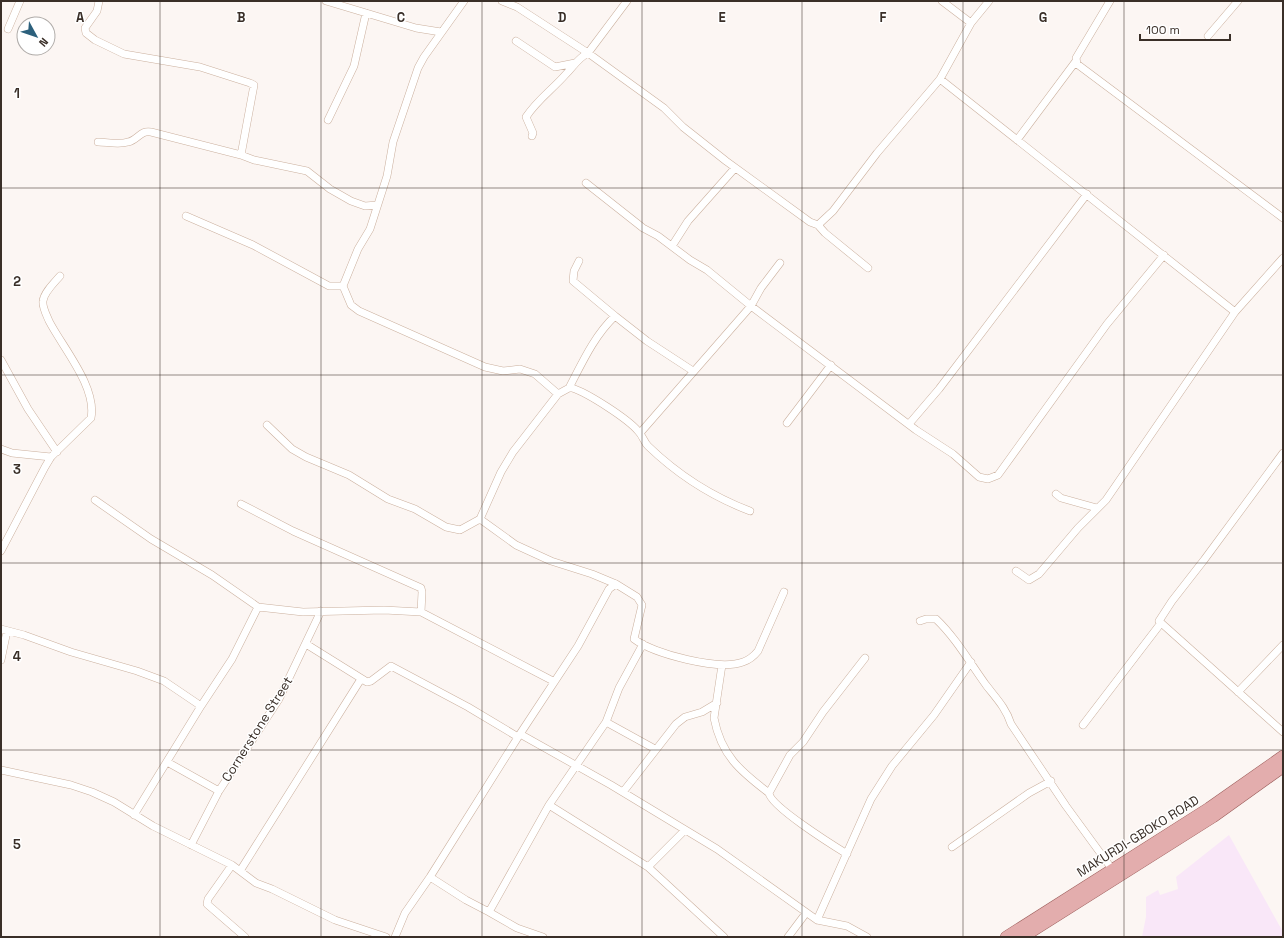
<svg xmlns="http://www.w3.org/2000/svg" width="1284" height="938" font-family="'Space Grotesk',sans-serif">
<rect width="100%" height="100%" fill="#fcf6f3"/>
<!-- medical -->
<path fill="#f9e7f8" d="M1229,835L1283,932V937H1142L1146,917V897L1158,890L1160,895L1178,889L1176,877Z"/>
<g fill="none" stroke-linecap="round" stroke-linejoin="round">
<defs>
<path id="street" d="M99,1L97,11L85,28L86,33L95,40L124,54L200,67L250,83L254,85L241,155
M326,1L416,28L441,32
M464,1L424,57L418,68L393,142L387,176L370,229L358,249L343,286L351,305L359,311L485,367L503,371L520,369L535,374L558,394
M502,1L517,7L588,53L664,108L683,127L726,161L810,222L818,225L833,211L877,153L940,79L971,23L989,1
M942,1L971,23
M1110,1L1076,58L1077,64L1283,218
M8,29L20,1
M1208,36L1238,1
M516,41L555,67L575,63
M940,79L1235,312L1283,258
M328,120L354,66L366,13
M532,136L533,133L526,117C537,100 553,89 566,74C574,66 578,58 588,53L627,1
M1017,140L1076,61
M98,142C107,142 119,145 128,142C138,140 140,130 151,132L241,155L254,160L307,171L330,189L351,201L365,206L377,205
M586,183L643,228L658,236L690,260L707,270L751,306L916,430L953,454L979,477L988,479L998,475L1107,324L1164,255
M186,216L253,245L329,286H343
M818,225L825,233L868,268
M672,246L688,221L735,168
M579,261L574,271L573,281L615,316
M1,360L28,409L57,452
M569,388C582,363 594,336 615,316L647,341L693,371
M787,423L831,365
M909,424L939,389L1087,194
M267,425L292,449L306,457L349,475L388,499L415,509L446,527L460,530L480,519L501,472L513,452L558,394L569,388H572C588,393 628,419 638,431C643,436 644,442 648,446C677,474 713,497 750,511
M640,433L751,306L761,288L780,263
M1,449L12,453L51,457
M1283,453L1204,560L1172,601L1159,621L1283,732
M1056,494L1061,498L1097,508
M95,500L151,539L212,575L258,607
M241,504L293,531L421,588L422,592L421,612
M480,519L516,545L551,561L592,574L616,584L637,597L642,605L634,639C654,654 719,671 743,662C749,660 754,656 758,651L784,592
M1,551L45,467L51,457L91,418C97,387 63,348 49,321C47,316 42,307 43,301C44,292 55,282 60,276
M1016,571L1029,580L1039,574L1078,528L1106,500L1235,312
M920,621L926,619H936C956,638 970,663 986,685C996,698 1006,708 1011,724L1066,806L1112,869
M1,629L24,635L71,652L137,671L164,681L201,706
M306,644L367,682L371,681L391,666L468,707L518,737
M643,644L619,688L606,722L549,805L648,867L724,937
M1,660L7,631
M722,665L714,718C721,755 740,771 769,793
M1238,692L1283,645
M606,722L655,749
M1083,725L1161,623
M520,734L611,785L717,849L817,920L847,926L867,937
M167,762L219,791
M1,770L71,785L92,792L114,802L153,826L232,865L256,883L272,889L335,920L386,937
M623,792L676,724L685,717L702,712L717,703
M134,815L201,706L232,659L258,607L303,612L384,610L421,612L553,681
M191,845L219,791L279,699L321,611
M952,847L1029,793L1051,781
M847,854C834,846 770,806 769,793L790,755L803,742L823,712L865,658
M232,865L208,899L207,904L245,937
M648,867L685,830
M240,871L361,679
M430,877L466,900L489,912L549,805
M489,912L517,928L543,937
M817,920L871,799L892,766L934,715L971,662
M395,937L405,913L430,877L520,734L578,646L609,589L616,584
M788,937L806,913"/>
<path id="primary" d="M1006,937L1209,808L1283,756
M1023,937L1213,817L1283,767"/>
</defs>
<!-- street casing -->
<use href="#street" stroke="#cbb09e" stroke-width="8"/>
<!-- primary casing -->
<use href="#primary" stroke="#9c5e5b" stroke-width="12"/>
<!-- street -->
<use href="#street" stroke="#fff" stroke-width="7"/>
<!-- primary -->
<use href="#primary" stroke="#e3adad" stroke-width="11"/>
</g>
<!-- grid -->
<path fill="none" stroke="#3a2f28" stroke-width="1" stroke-opacity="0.55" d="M160,1V937M321,1V937M482,1V937M642,1V937M802,1V937M963,1V937M1124,1V937M1,188H1283M1,375H1283M1,563H1283M1,750H1283"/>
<g text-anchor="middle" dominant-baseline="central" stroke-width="3" stroke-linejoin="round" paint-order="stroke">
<!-- street labels -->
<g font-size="13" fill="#3a2f28" stroke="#fff">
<text transform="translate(257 729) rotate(-58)">Cornerstone Street</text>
<text transform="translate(1138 836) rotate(-32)">MAKURDI-GBOKO ROAD</text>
</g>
</g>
<g font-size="13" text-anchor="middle" font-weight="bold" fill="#3a2f28" stroke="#fff" stroke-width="3" stroke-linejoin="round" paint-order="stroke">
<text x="80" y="22">A</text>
<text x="241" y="22">B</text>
<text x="401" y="22">C</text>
<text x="562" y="22">D</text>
<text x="722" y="22">E</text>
<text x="883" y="22">F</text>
<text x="1043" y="22">G</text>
<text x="17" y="98">1</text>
<text x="17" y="286">2</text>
<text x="17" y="474">3</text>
<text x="17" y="661">4</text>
<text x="17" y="849">5</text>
</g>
<!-- border -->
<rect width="1284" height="938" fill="none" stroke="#3a2f28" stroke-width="4"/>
<!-- north arrow -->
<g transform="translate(36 36) rotate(130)"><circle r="19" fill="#ffffff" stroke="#b0aca9"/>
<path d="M0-3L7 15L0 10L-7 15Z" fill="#2c607c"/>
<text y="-6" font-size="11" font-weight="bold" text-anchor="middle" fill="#3a2f28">N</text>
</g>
<!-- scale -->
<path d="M1140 34v6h90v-6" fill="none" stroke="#3a2f28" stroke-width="2"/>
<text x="1146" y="34" font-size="12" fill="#3a2f28" stroke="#ffffff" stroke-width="3" paint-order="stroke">100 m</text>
</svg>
